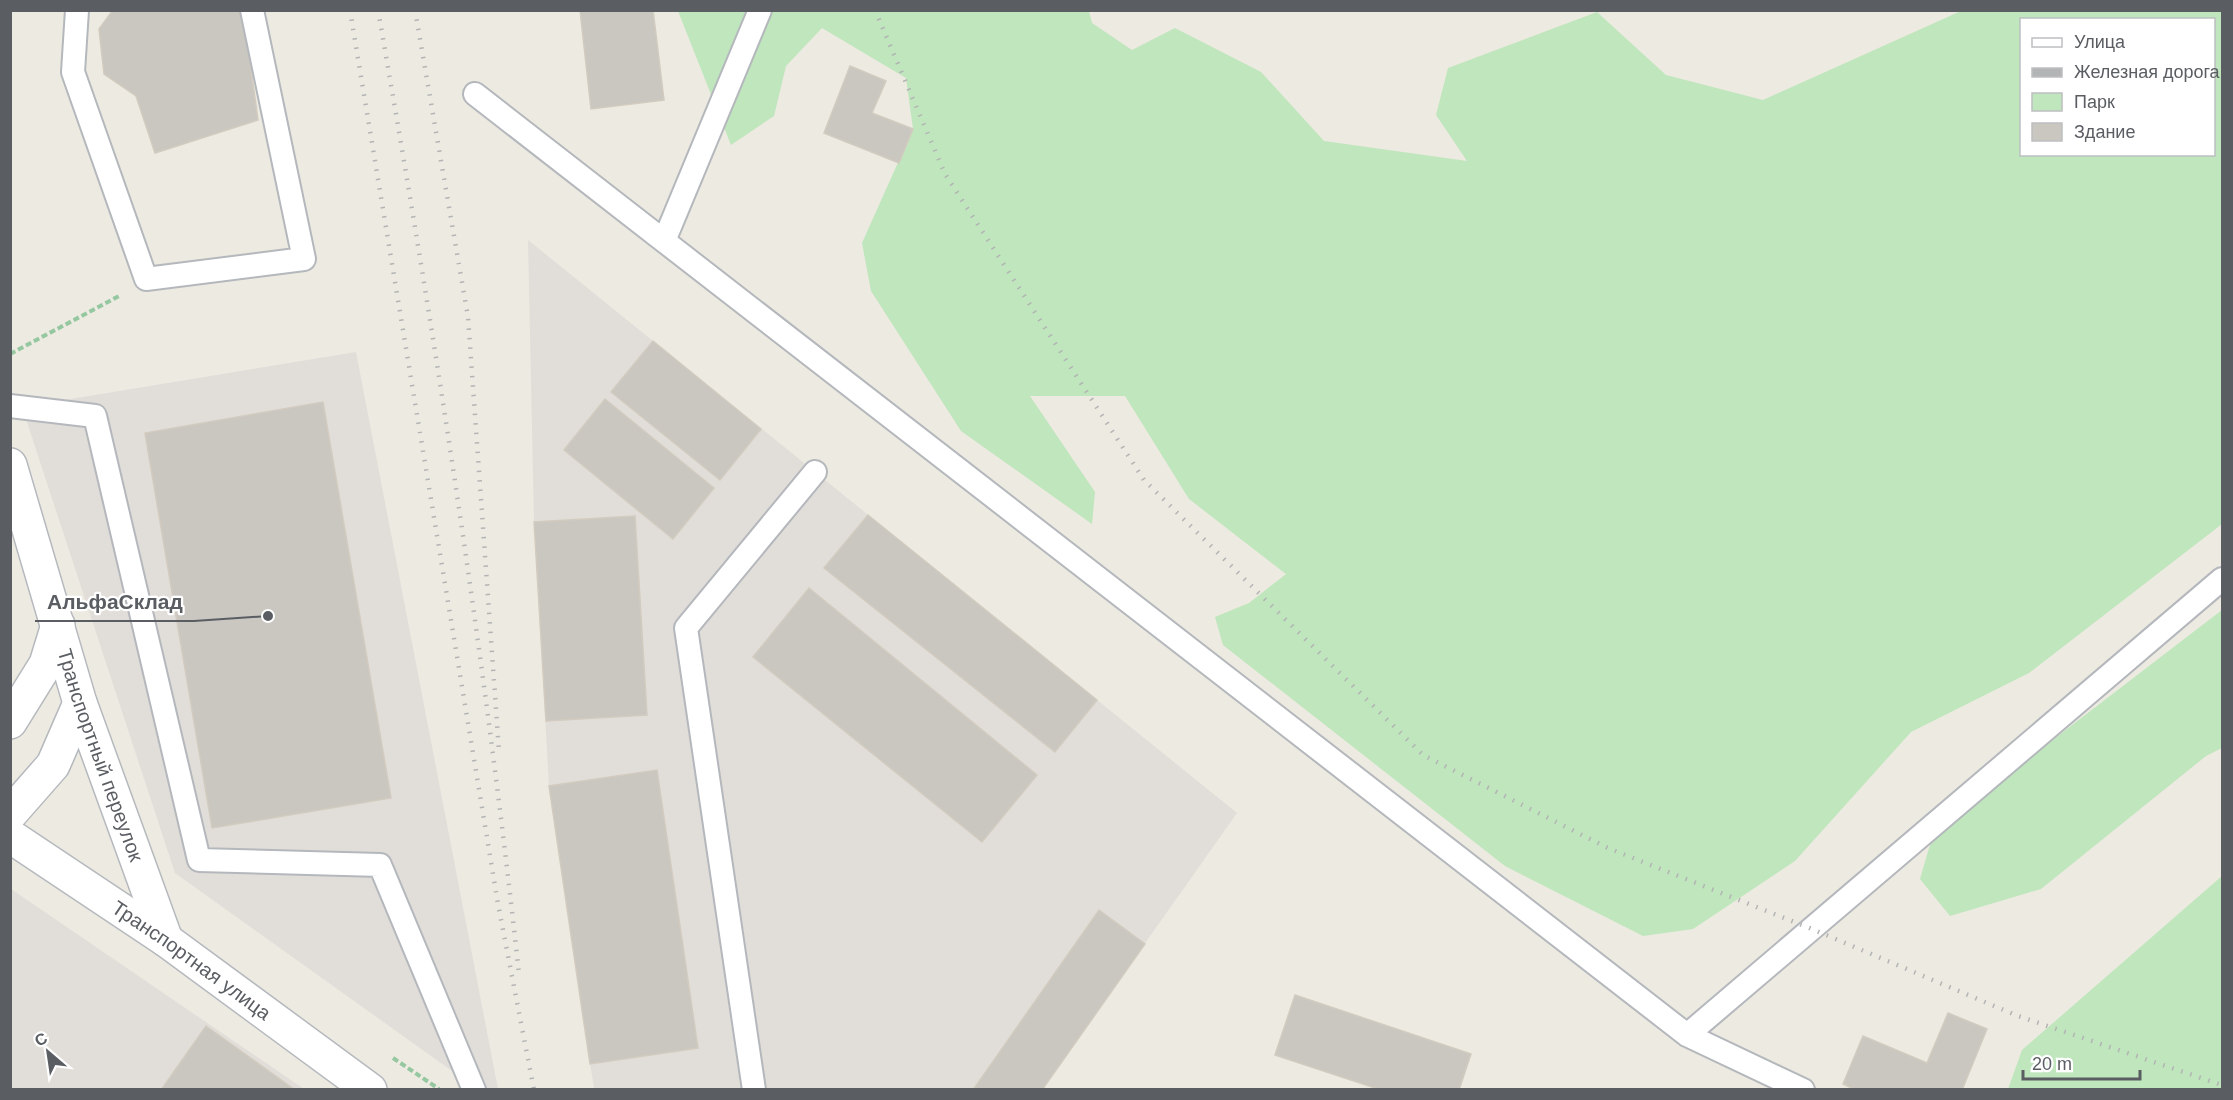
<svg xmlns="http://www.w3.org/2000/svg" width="2233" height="1100" font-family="Arial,sans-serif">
<rect width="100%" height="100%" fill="#edeae1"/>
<!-- industrial -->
<path fill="#e1ddd9" d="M528,240L1237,813L1042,1089H594L549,786L534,522Z
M356,352L498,1089H478L473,1086L175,873L22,407Z
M11,889L304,1089H11Z"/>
<!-- green -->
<path fill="#bfe6bc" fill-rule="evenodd" d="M678,11H1089L1092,23L1132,50L1175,28L1261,72L1324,141L1467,161L1436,115L1448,68L1597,12L1666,75L1763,100L1961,11H2222V524L2029,673L1911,732L1795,861L1693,929L1643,936L1505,866L1223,645L1215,617L1249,603L1286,574L1189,499L1125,396H1030L1095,492L1092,524L961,431L871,291L862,243L913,129L906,78L822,28L786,66L774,116L731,145ZM2022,20H2214V154H2022Z
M2222,610V748L2206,756L2041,889L1950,916L1920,879L1934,831Z
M2222,876V1089H2008L2022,1050Z"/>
<!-- building -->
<path fill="#cac6c0" stroke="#d2cbbf" stroke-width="1.5" d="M113,10H243L258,120L155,153L136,96L104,74L99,29Z
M580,10H653L664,100L591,109Z
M850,66L886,81L872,113L913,129L899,163L824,133Z
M653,341L761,429L720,480L611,392Z
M605,399L714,488L673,539L564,450Z
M323,402L391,798L212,828L145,433Z
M868,515L1097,700L1055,752L824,568Z
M635,516L647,715L546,721L534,522Z
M809,588L1037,775L982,842L753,657Z
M657,770L698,1048L590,1064L549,786Z
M1099,910L1145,944L1042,1090H973Z
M1295,995L1471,1054L1459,1090H1381L1275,1055Z
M1948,1013L1987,1029L1962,1090H1856L1843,1084L1863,1036L1927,1063Z
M206,1026L295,1090H161Z"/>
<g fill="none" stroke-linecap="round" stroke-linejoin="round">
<defs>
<path id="lane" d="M77,10L73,72L146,279L304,259L252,10
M760,10L664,241L1687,1035L1803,1090
M475,94L664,241
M10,406L95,416L199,860L380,865L474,1090
M1687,1035L2222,579
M754,1090L686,628L815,472"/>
<g id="secondary">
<path id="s1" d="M10,465L80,703L166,940"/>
<path d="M10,722L46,664L58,625"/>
<path d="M10,814L53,765L80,703"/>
<path id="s2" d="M10,836L166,940L370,1090"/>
</g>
</defs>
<!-- lane casing -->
<use href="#lane" stroke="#b4b8bc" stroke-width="26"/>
<!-- secondary casing -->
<use href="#secondary" stroke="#b5b9be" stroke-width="36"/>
<!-- path -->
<path stroke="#95c8a0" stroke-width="4" stroke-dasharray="6 3" stroke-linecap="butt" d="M10,354L121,295
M393,1058L439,1089"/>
<!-- lane -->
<use href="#lane" stroke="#fff" stroke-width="22"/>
<!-- secondary -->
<use href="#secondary" stroke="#fff" stroke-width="33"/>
<!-- rail -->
<path stroke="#b3b4b4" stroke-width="4.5" stroke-dasharray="1.5 8" stroke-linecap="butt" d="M350,10L498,904L534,1090
M378,10C434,330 484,651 519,974
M415,10L468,317L499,751
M875,10L945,174L1144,480L1423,755L1608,848L1812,929L2018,1016L2222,1085"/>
</g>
<g text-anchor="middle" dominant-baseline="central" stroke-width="4.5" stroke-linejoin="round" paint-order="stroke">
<!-- street labels -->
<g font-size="20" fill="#5a5e63" stroke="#fff">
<text stroke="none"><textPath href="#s1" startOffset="304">Транспортный переулок</textPath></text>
<text stroke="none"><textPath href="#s2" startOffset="220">Транспортная улица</textPath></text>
</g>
</g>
<!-- callouts -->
<path fill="none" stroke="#5a5e63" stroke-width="2" d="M268 616L194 621H35"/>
<circle fill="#5a5e63" stroke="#fff" stroke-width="2" cx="268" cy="616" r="6"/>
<g font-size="21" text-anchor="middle" font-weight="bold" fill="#5a5e63" stroke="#fff" stroke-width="4.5" stroke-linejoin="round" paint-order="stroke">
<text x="115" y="609">АльфаСклад</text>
</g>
<!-- border -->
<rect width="2233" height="1100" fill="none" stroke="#5a5e63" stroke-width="24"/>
<!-- legend -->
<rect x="2020" y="18" width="195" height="138" fill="#ffffff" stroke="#bdbfc1" stroke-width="1.5"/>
<rect x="2032" y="38" width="30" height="9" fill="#ffffff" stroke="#bdbfc1" stroke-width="1.5"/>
<text x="2074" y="48" font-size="18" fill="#5a5e63">Улица</text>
<rect x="2032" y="68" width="30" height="9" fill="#b3b4b4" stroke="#bdbfc1" stroke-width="1.5"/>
<text x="2074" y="78" font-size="18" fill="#5a5e63">Железная дорога</text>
<rect x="2032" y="93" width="30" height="18" fill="#bfe6bc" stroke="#bdbfc1" stroke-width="1.5"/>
<text x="2074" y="108" font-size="18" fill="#5a5e63">Парк</text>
<rect x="2032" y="123" width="30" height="18" fill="#cac6c0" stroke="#bdbfc1" stroke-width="1.5"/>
<text x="2074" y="138" font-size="18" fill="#5a5e63">Здание</text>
<!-- north arrow -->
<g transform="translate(48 1052) rotate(331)" stroke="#ffffff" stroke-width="4.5" paint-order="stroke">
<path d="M0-4.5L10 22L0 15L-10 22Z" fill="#5a5e63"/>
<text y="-9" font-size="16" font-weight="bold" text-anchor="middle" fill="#5a5e63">С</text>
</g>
<!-- scale -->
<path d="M2023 1070v9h117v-9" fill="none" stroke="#5a5e63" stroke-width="3"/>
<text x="2032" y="1070" font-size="18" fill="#5a5e63" stroke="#ffffff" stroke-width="4.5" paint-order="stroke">20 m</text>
</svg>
